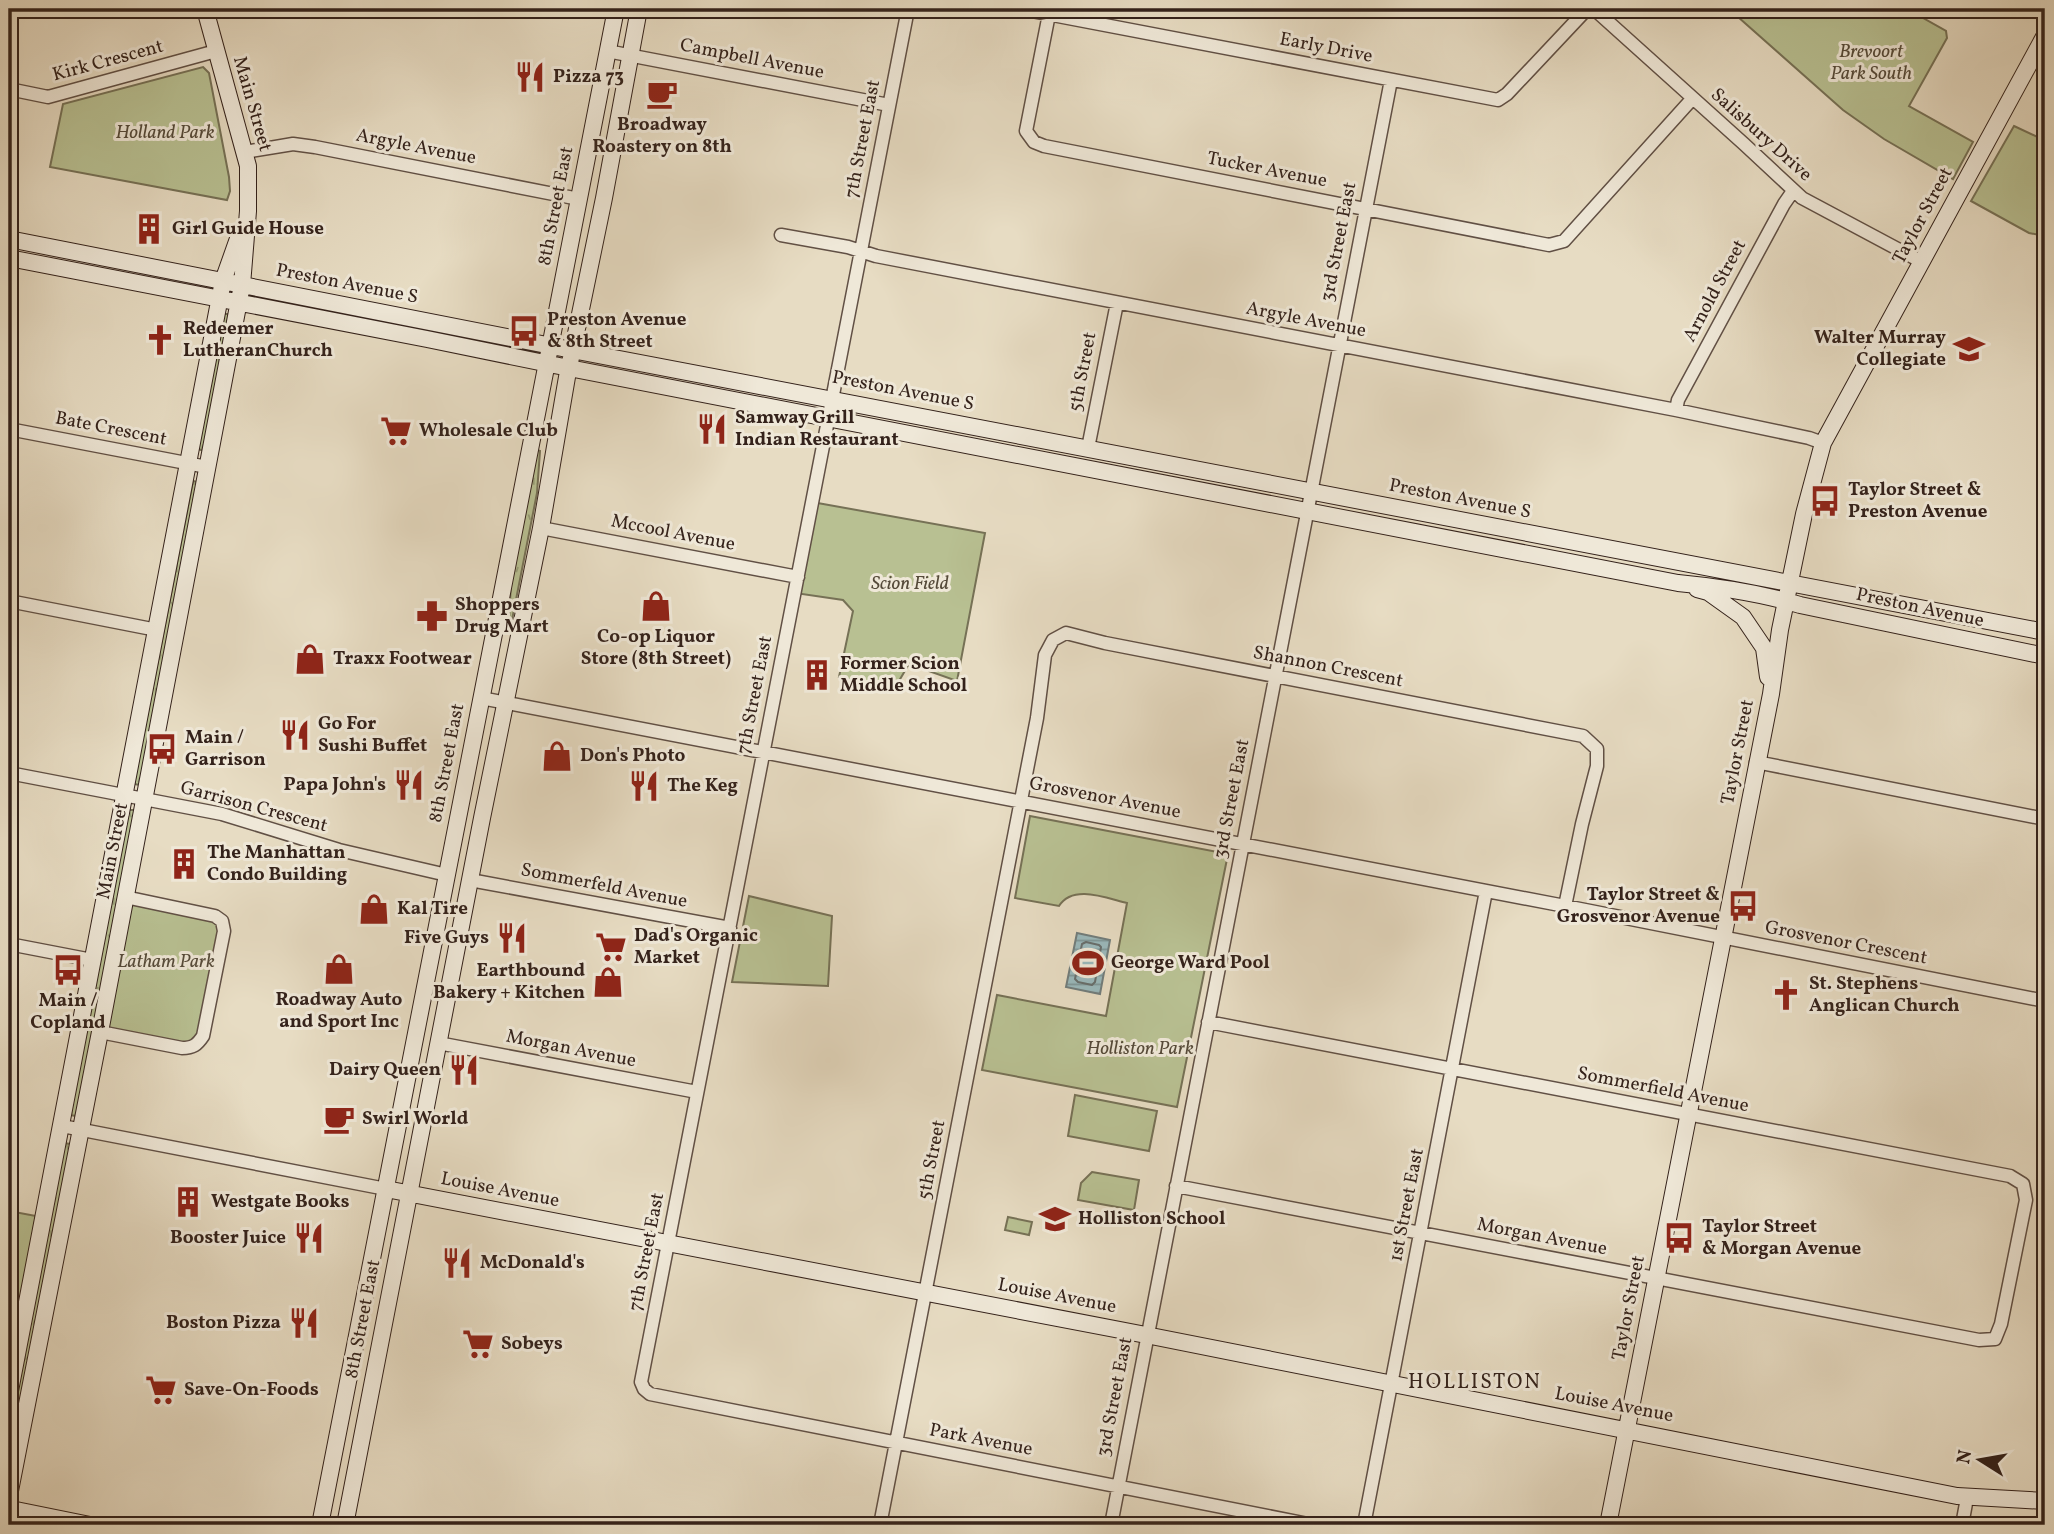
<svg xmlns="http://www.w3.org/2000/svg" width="2054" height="1534" font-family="Vollkorn,serif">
<defs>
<pattern id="grass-tufts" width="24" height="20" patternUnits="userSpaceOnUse" patternTransform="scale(1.75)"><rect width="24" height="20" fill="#b8c092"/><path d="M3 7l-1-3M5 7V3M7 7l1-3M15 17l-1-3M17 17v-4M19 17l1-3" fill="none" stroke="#969c76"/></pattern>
<pattern id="water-rules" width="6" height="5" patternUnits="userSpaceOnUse" patternTransform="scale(1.75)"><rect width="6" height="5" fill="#9ab9bc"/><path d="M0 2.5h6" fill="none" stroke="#7e9698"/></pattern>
</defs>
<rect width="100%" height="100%" fill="#e7dcc3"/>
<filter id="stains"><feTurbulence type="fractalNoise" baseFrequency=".00286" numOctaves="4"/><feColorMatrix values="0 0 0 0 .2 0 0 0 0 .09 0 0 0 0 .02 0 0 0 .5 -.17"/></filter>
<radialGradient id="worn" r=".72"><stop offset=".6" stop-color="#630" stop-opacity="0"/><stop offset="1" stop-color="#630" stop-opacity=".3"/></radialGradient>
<!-- grass -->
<path fill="url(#grass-tufts)" stroke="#767156" stroke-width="2" d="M224,314H230L204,451L198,449Z
M537,450L540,451L537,493L512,620H509L511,583Z
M193,481L198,482L140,785L134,784Z
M128,810H134L136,812L76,1116L70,1115Z
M64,1143L70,1144L71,1146L9,1471V1425Z"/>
<!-- green -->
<path fill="#b8c092" stroke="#767156" stroke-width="2" d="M1729,9H1907L1946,31L1947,38L1909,106L1973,142L1953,179L1884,139L1843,110Z
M203,67L209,73L229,177L230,191L227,200L50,167L63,104Z
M2014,126L2044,140L2045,143V236L2029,233L1971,201Z
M812,502L985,533L957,681L909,664L893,691L839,677L853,611L843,600L795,593Z
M1030,816L1228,854L1177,1107L982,1070L997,995L1106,1016L1127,903C1106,898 1073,884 1059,906L1015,898Z
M749,896L832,916L828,986L732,982Z
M125,897L222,921L197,1044L100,1032Z
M1075,1095L1157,1111L1149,1151L1068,1136Z
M1092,1172L1139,1180L1134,1210L1078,1200L1081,1183Z
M9,1211L36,1216L9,1359Z
M1008,1217L1032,1222L1029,1235L1005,1230Z"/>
<!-- water -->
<path fill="url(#water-rules)" stroke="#717d7c" stroke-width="2" d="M1077,933L1110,940L1100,994L1066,987Z"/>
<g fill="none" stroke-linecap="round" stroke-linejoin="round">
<!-- shore -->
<path stroke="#676e6c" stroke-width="2" d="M1086,942L1099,945L1101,947L1095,982L1092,985L1078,982L1075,979L1082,944Z"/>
<defs>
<path id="street" d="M908,9L641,1382L644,1389L650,1394L1313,1525
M1021,9L1498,100L1507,94L1587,9
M1050,9L1026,131L1034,142L1044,146L1549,245L1564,241L1692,99
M1594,9L1744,144L1802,198L1922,262
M607,51L889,105
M9,89L48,97L216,51
M245,152L293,144L315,147L579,199
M781,235L848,247L876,256L1676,410L1809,438L1823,443
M1676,410L1678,400L1784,204L1793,191
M9,429L207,467
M1088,448L1117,303
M541,528L798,577
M9,601L157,630
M481,698L1565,906L2045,1001
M1756,762L2045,819
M9,773L222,814L339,850L447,875
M470,880L730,928
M9,944L92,960
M100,1032L182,1048C193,1048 197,1045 203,1036L224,931L222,921L215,916L125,897
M438,1043L697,1092
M62,1126L386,1189
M1176,1186L1979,1340L1995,1339L2001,1324L2026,1200L2023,1184L2010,1176L1208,1022
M880,1525L1037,718L1045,655L1053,640L1066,633L1105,643L1583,736L1597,749V766L1582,824L1565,906
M1111,1525L1391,80
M1364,1525L1486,891
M1962,1525L1967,1498"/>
<path id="secondary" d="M9,239L572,350L2045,632
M9,258L427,339L569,368L1678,583C1720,587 1760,593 1800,605L2045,656
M1697,589L1708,592L1743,617L1764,648L1768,677
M386,1189L1146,1335L1957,1496L2045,1501
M9,1396L223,281L240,233
M9,1496L100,1032L242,285L248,211V166L205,9
M9,1512L16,1510L90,1525
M320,1525L616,9
M345,1525L482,818L541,528L567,377L604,198L639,9
M1608,1525L1771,694L1780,630L1804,514L1823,443L2045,35"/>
</defs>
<!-- street casing -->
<use href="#street" stroke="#615045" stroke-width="15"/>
<!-- secondary casing -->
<use href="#secondary" stroke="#34221b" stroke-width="18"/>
<!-- street -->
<use href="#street" stroke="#efe8d8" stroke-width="12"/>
<!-- secondary -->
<use href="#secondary" stroke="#efe8d8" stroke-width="16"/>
</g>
<!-- icons -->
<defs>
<symbol id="restaurant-bare" viewBox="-9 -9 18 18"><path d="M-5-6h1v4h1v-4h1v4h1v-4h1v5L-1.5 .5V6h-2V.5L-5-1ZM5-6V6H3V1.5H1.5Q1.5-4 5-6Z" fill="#8f2418" stroke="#efe8d8" stroke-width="2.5" paint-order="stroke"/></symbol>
<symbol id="cafe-bare" viewBox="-9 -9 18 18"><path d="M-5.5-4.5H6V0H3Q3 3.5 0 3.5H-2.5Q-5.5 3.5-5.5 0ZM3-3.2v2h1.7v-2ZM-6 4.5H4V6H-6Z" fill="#8f2418" stroke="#efe8d8" stroke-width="2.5" paint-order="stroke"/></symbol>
<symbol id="building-bare" viewBox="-9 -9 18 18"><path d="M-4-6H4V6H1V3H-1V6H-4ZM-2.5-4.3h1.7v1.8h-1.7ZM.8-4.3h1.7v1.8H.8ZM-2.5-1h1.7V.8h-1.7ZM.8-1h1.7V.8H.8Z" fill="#8f2418" stroke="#efe8d8" stroke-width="2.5" paint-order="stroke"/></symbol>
<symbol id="bus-bare" viewBox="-9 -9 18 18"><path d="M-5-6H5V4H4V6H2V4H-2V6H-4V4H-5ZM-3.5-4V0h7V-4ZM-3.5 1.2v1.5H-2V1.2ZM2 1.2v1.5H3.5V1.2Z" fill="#8f2418" stroke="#efe8d8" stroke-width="2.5" paint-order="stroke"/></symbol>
<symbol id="church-bare" viewBox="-9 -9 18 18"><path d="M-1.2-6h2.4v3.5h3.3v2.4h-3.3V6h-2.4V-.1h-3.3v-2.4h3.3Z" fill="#8f2418" stroke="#efe8d8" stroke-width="2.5" paint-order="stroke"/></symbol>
<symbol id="school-bare" viewBox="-9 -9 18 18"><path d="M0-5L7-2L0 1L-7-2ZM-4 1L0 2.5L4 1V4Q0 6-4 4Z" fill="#8f2418" stroke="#efe8d8" stroke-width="2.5" paint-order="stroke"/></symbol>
<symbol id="supermarket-bare" viewBox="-9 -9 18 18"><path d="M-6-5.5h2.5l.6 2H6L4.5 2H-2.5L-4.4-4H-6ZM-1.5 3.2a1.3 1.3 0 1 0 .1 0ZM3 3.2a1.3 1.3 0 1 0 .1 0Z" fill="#8f2418" stroke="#efe8d8" stroke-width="2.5" paint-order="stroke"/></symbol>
<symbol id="shop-bare" viewBox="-9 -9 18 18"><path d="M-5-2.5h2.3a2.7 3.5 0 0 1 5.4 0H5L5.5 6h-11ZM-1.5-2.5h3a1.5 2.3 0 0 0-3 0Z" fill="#8f2418" stroke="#efe8d8" stroke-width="2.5" paint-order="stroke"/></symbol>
<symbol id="pharmacy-bare" viewBox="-9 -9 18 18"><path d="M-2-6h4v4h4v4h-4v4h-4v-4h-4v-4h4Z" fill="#8f2418" stroke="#efe8d8" stroke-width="2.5" paint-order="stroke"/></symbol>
<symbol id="stadium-bare" viewBox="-9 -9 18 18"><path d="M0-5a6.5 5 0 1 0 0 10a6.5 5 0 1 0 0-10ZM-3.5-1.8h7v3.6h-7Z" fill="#8f2418" stroke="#efe8d8" stroke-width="2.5" paint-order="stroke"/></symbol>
</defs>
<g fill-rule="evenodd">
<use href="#restaurant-bare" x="508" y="55" width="44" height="44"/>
<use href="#cafe-bare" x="640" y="72" width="44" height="44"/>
<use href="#building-bare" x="127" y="207" width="44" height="44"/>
<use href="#bus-bare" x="502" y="309" width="44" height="44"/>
<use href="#church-bare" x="138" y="318" width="44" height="44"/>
<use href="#school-bare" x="1947" y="327" width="44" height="44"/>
<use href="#restaurant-bare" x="690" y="407" width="44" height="44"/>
<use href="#supermarket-bare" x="374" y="409" width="44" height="44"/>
<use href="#bus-bare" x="1803" y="479" width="44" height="44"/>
<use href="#shop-bare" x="634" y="584" width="44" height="44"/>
<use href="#pharmacy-bare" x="410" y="594" width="44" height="44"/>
<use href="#shop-bare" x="288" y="637" width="44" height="44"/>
<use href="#building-bare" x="795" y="653" width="44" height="44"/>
<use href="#restaurant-bare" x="273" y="713" width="44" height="44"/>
<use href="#bus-bare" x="140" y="727" width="44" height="44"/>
<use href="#shop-bare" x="535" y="734" width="44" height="44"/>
<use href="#restaurant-bare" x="387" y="763" width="44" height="44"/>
<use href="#restaurant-bare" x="622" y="764" width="44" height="44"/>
<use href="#building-bare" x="162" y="842" width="44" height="44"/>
<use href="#bus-bare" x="1721" y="884" width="44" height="44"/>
<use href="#shop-bare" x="352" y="887" width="44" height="44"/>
<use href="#restaurant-bare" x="490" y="916" width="44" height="44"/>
<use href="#supermarket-bare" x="589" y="925" width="44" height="44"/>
<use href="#stadium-bare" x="1066" y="941" width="44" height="44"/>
<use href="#shop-bare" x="317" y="947" width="44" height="44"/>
<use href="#bus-bare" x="46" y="948" width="44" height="44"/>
<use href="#shop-bare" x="586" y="960" width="44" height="44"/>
<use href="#church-bare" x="1764" y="973" width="44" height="44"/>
<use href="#restaurant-bare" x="442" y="1048" width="44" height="44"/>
<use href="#cafe-bare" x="317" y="1097" width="44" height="44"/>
<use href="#building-bare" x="166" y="1180" width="44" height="44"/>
<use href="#school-bare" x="1033" y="1197" width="44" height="44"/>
<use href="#restaurant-bare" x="287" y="1216" width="44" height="44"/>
<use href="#bus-bare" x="1657" y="1216" width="44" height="44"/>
<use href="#restaurant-bare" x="435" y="1241" width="44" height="44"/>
<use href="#restaurant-bare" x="282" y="1301" width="44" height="44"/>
<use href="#supermarket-bare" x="456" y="1322" width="44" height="44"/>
<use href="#supermarket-bare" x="139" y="1368" width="44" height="44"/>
</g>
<g text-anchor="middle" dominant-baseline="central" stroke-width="6" stroke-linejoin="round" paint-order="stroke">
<!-- street labels -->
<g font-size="19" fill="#34221b" stroke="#efe8d8">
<text transform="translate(1326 48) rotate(11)">Early Drive</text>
<text transform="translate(752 59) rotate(11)">Campbell Avenue</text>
<text transform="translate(108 61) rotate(-15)">Kirk Crescent</text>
<text transform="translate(252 104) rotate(74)">Main Street</text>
<text transform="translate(1761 135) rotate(42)">Salisbury Drive</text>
<text transform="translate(863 139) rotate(-79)">7th Street East</text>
<text transform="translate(416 147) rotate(11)">Argyle Avenue</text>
<text transform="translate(1267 170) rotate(11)">Tucker Avenue</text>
<text transform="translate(556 206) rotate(-79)">8th Street East</text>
<text transform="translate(1923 216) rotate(-62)">Taylor Street</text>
<text transform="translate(1339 242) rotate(-79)">3rd Street East</text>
<text transform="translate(347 284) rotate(11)">Preston Avenue S</text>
<text transform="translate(1715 291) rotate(-62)">Arnold Street</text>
<text transform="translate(1306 320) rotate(11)">Argyle Avenue</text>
<text transform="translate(1083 372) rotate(-79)">5th Street</text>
<text transform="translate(903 391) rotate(11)">Preston Avenue S</text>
<text transform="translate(111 429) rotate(11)">Bate Crescent</text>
<text transform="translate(1460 499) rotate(11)">Preston Avenue S</text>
<text transform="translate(673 533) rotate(11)">Mccool Avenue</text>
<text transform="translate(1920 608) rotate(12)">Preston Avenue</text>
<text transform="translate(1328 667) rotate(11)">Shannon Crescent</text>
<text transform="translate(755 695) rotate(-79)">7th Street East</text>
<text transform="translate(1738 752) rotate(-79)">Taylor Street</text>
<text transform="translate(447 763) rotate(-79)">8th Street East</text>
<text transform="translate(1105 798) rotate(11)">Grosvenor Avenue</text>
<text transform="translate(1232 799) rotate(-79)">3rd Street East</text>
<text transform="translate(254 807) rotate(15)">Garrison Crescent</text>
<text transform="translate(113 851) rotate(-79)">Main Street</text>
<text transform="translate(604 886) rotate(11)">Sommerfeld Avenue</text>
<text transform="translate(1846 943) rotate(11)">Grosvenor Crescent</text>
<text transform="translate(571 1049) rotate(11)">Morgan Avenue</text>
<text transform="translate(1663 1090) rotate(11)">Sommerfield Avenue</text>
<text transform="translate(932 1160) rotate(-79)">5th Street</text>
<text transform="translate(500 1190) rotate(11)">Louise Avenue</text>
<text transform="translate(1407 1205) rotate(-79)">1st Street East</text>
<text transform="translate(1542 1237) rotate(11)">Morgan Avenue</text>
<text transform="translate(647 1252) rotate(-79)">7th Street East</text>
<text transform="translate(1057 1296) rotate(11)">Louise Avenue</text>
<text transform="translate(1629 1308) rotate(-79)">Taylor Street</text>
<text transform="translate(363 1319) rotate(-79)">8th Street East</text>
<text transform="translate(1115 1397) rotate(-79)">3rd Street East</text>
<text transform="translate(1614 1405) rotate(11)">Louise Avenue</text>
<text transform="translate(981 1440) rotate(11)">Park Avenue</text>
</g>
<!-- park labels -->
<g font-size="19" font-style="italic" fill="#554a39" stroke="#efe8d8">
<text x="1871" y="52">Brevoort<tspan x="1871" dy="22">Park South</tspan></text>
<text x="165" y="133">Holland Park</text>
<text x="910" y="584">Scion Field</text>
<text x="166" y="962">Latham Park</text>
<text x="1140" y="1049">Holliston Park</text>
</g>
<!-- poi labels -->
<g font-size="19" font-weight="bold" fill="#34221b" stroke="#efe8d8" text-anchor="start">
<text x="553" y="77">Pizza 73</text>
<text x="662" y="125" text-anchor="middle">Broadway<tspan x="662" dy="22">Roastery on 8th</tspan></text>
<text x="172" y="229">Girl Guide House</text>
<text x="547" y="320">Preston Avenue<tspan x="547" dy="22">&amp; 8th Street</tspan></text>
<text x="183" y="329">Redeemer<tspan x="183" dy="22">LutheranChurch</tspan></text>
<text x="1946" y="338" text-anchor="end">Walter Murray<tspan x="1946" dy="22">Collegiate</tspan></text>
<text x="735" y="418">Samway Grill<tspan x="735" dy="22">Indian Restaurant</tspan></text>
<text x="419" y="431">Wholesale Club</text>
<text x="1848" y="490">Taylor Street &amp;<tspan x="1848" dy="22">Preston Avenue</tspan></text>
<text x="455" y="605">Shoppers<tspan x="455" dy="22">Drug Mart</tspan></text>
<text x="656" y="637" text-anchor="middle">Co-op Liquor<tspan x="656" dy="22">Store (8th Street)</tspan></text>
<text x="333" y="659">Traxx Footwear</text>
<text x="840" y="664">Former Scion<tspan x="840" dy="22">Middle School</tspan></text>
<text x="318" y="724">Go For<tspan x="318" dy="22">Sushi Buffet</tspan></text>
<text x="185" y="738">Main /<tspan x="185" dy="22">Garrison</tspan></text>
<text x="580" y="756">Don's Photo</text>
<text x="386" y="785" text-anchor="end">Papa John's</text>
<text x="667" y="786">The Keg</text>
<text x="207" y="853">The Manhattan<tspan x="207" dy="22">Condo Building</tspan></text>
<text x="1720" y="895" text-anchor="end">Taylor Street &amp;<tspan x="1720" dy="22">Grosvenor Avenue</tspan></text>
<text x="397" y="909">Kal Tire</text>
<text x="634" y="936">Dad's Organic<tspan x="634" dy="22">Market</tspan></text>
<text x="489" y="938" text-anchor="end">Five Guys</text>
<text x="1111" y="963">George Ward Pool</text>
<text x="585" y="971" text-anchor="end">Earthbound<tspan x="585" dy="22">Bakery + Kitchen</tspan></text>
<text x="1809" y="984">St. Stephens<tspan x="1809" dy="22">Anglican Church</tspan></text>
<text x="339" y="1000" text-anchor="middle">Roadway Auto<tspan x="339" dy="22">and Sport Inc</tspan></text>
<text x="68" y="1001" text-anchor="middle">Main /<tspan x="68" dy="22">Copland</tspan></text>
<text x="441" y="1070" text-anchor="end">Dairy Queen</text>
<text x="362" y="1119">Swirl World</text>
<text x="211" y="1202">Westgate Books</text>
<text x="1078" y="1219">Holliston School</text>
<text x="1702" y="1227">Taylor Street<tspan x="1702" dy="22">&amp; Morgan Avenue</tspan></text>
<text x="286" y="1238" text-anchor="end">Booster Juice</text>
<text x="480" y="1263">McDonald's</text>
<text x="281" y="1323" text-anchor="end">Boston Pizza</text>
<text x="501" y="1344">Sobeys</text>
<text x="184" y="1390">Save-On-Foods</text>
</g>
<!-- neighbourhood labels -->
<g font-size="21" letter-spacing="2" fill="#34221b" stroke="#efe8d8">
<text x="1475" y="1382">HOLLISTON</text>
</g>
</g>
<!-- margin -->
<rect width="2054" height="1534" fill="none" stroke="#e7dcc3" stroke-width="35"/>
<rect x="10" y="10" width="2033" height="1513" fill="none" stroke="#34221b" stroke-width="3.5"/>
<rect x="18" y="18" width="2019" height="1499" fill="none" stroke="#34221b" stroke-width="2"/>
<!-- north arrow -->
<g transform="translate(1980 1460) rotate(281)" stroke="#efe8d8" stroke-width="5" paint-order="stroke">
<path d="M0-5L12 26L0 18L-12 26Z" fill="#34221b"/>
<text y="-10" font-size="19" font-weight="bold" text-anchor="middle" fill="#34221b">N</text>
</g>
<rect width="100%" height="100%" filter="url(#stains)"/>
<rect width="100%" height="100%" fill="url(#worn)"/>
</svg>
